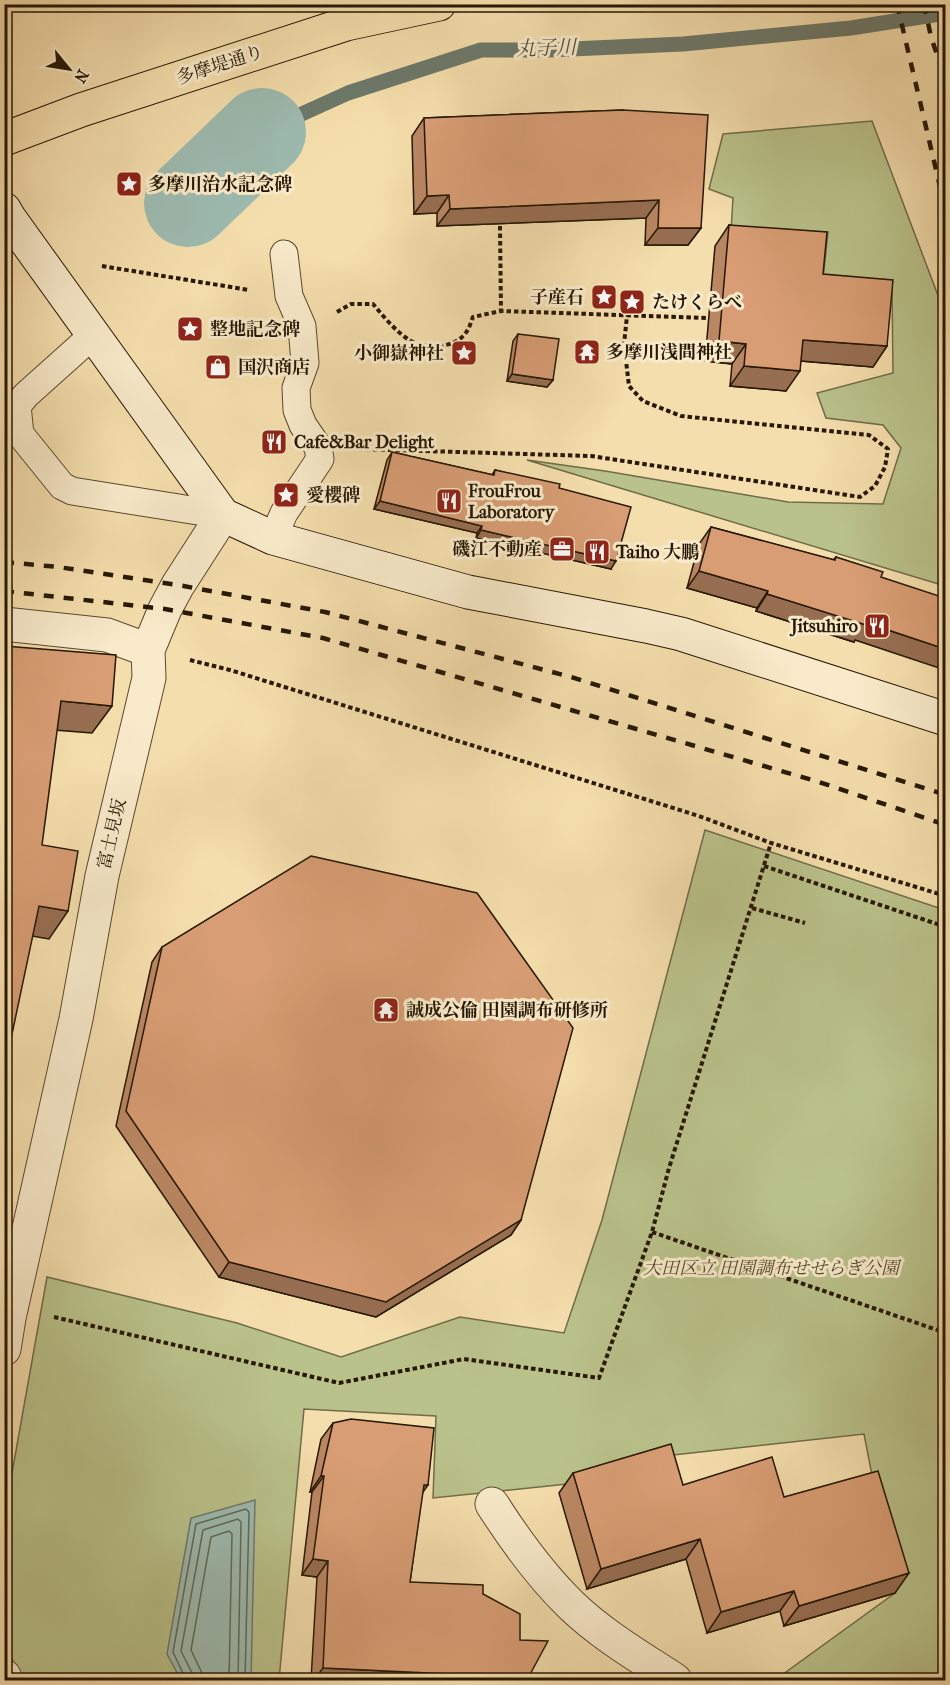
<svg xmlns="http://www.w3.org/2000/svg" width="950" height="1685" font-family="'IM FELL French Canon','Noto Serif JP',serif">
<rect width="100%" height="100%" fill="#f5dead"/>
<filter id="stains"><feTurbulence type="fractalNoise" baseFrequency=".00333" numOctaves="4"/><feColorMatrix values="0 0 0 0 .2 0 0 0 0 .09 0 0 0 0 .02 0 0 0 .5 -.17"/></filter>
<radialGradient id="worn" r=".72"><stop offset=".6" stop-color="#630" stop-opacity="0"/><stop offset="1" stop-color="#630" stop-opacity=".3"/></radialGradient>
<!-- green -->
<path fill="#bac28b" stroke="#706c47" stroke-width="1.5" d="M872,121L945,314V586L527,460L605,471L788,502L883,504L901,448L883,425L826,418L817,393L893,373L892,289L823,279L828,232L731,231L733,198L709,189L723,134Z
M705,830L945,910V1680H775L895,1593L864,1434L673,1455L577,1483L433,1498L436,1416L304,1409L279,1680H22L5,1644V1512L47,1277L237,1323L341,1357L460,1317L564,1333L602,1220Z"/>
<!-- water -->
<path fill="#9dbbb0" stroke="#6d796b" stroke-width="1.5" d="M255,1500L251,1680H181L167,1654L191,1518Z"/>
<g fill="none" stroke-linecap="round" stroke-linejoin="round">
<!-- shore -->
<path stroke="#62695a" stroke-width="1.5" d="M186,1680L173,1652L196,1524L246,1509L249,1512L245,1680
M193,1680L192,1673L181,1651L203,1530L238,1519L241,1522L238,1680
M202,1680L201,1671L191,1650L211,1537L229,1531L232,1534L229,1680"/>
<!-- stream -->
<path stroke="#6d796b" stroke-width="15" d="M248,119L262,132L348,93L481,50H549L683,44L851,28L946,13"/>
<!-- river -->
<path stroke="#9dbbb0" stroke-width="88" d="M188,203L262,132"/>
<defs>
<path id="lane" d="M93,335L26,395L17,406L20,434L62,486L72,491L223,515
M273,538L284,513L320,459L318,447L303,425L297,410L296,388L305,363L302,326L289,296L284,254"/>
<path id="street" d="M4,624L107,635L148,650
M4,1349L9,1318L76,1019L102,876L149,678L148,650L165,609L178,585L223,515
M492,1504C515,1540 540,1575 571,1605C602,1635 640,1657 675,1680
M4,1676L6,1680"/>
<path id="secondary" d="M4,209L10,219L223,515L273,538L468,592L646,626L681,634L946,719"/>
<path id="primary" d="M4,139L81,110L346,24L439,4"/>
</defs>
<!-- lane casing -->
<use href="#lane" stroke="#5a492e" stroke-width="29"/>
<!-- street casing -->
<use href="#street" stroke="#5a492e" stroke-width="35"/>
<!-- secondary casing -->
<use href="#secondary" stroke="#261703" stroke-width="35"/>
<!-- primary casing -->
<use href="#primary" stroke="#261703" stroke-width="35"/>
<!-- path -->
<path stroke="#261703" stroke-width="4" stroke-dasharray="4.5 3" stroke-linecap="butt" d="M4,10L48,4
M500,226L501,311
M102,266L249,290
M337,312L351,304H373C384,317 397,333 411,341C428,350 457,348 467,331C470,327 471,321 473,317L501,311L708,318
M358,449L591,456L860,497L875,486L885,467L888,449L869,435L681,416L643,401L629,386L624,344L627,316
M190,660L230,670L699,816L771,843L946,896
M764,866L946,927
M752,908L805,923
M652,1232L946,1333
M54,1317L339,1383L464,1359L599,1378L652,1232L669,1168L771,843"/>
<!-- lane -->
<use href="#lane" stroke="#f8eaca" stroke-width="27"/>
<!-- street -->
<use href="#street" stroke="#f8eaca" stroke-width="33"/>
<!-- secondary -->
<use href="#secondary" stroke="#f8eaca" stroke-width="33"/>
<!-- primary -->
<use href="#primary" stroke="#f5dead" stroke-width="33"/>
<!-- rail -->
<path stroke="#261703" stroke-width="4.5" stroke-dasharray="10 10" stroke-linecap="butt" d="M897,4L946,212
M924,4L931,37L946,81
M4,562L58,567L178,585L325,612L571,677L946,795
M4,591L165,609L323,638L819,782L946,825"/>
</g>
<!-- wall -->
<path fill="#ba8764" stroke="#261703" stroke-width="1.5" d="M623,110L701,228L688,245H645L646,218L437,226V213L414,214L412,136L424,118Z
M729,225L823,274L887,346L873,367L801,361L786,391L730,386L732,364L705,361L715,246Z
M518,334L553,380L547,387L507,381L513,341Z
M392,452L492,475L495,470L559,488L611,569L476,538L477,533L374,509L387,460Z
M711,527L833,560L836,557L855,640L854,642L756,611L757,608L687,588L699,544Z
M162,947L521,1220L511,1235L376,1317L219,1277L116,1126L152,962Z
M333,1423L422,1493L410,1582L483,1594L520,1640L527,1680H311L317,1577L302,1575L312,1492H310L321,1439Z
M573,1473L683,1485L784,1497L895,1593L784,1626L780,1611L707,1633L686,1559L587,1589L559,1493Z"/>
<!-- shaded-wall -->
<path fill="#976e51" stroke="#261703" stroke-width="1.5" d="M449,195L437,213L414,214L427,196Z
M659,200L646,218L437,226L450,209Z
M658,228H701L688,245H645Z
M803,340L887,346L873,367L789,360Z
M719,341L746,344L732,364L705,361Z
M744,366L800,371L786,391L730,386Z
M512,374L553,380L547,387L507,381Z
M380,501L482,526L477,533L374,509Z
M481,530L616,561L611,569L476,538Z
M699,571L768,591L757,608L687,588Z
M767,594L867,623L945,649V670L855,640L854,642L756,611Z
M61,701L112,706L92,733L42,729Z
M39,906L68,911L49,939L20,934Z
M521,1220L511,1235L376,1317L219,1277L229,1262Z
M321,1476H324L312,1492H310Z
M424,1485H428L416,1502Z
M700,1539L686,1559L587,1589L601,1569Z
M313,1559L328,1561L317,1577L302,1575Z
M909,1573L895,1593L784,1626L799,1606Z
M794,1591L780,1611L707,1633L721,1612Z
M323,1668L471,1675L467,1680H314Z"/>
<!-- building -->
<path fill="#d89d74" stroke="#261703" stroke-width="1.5" d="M623,110L708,115L701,228H658L659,200L450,209L449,195L427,196L424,118Z
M729,225L827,232L823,274L893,280L887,346L803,340L800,371L744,366L746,344L719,341Z
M518,334L559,339L553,380L512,374Z
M392,452L494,475L495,470L560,484L559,488L631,507L616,561L481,530L482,526L380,501Z
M711,527L835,560L836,557L883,572L881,577L945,598V649L867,623L866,625L767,594L768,591L699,571Z
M4,646L116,655L112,706L61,701L42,845L78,851L68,911L39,906L4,1072Z
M311,856L477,893L573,1028L521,1220L386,1302L229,1262L126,1111L162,947Z
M4,1193L10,1196L4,1209Z
M351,1419L434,1428L428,1485H424L410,1582L483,1585V1594L520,1614V1640L548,1641L527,1680H471V1675L323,1668L328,1561L313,1559L324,1476H321L333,1423Z
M671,1444L683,1485L772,1457L784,1497L878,1471L909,1573L799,1606L794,1591L721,1612L700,1539L601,1569L573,1473Z"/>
<!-- icons -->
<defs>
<symbol id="sight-square" viewBox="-11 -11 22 22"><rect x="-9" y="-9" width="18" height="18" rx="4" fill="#8f2418" stroke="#f8eaca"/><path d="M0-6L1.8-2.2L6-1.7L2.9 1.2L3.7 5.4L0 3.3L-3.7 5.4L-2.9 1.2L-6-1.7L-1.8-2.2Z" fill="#fff"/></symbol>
<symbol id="temple-square" viewBox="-11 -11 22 22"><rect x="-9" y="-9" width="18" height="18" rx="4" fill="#8f2418" stroke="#f8eaca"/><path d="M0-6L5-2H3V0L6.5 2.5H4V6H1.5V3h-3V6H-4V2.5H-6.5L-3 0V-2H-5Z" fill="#fff"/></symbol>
<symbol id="shop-square" viewBox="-11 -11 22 22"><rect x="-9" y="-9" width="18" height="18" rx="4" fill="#8f2418" stroke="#f8eaca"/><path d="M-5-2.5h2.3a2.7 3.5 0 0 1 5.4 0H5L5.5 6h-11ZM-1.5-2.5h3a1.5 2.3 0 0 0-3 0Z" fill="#fff"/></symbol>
<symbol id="restaurant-square" viewBox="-11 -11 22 22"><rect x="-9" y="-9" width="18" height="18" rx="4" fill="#8f2418" stroke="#f8eaca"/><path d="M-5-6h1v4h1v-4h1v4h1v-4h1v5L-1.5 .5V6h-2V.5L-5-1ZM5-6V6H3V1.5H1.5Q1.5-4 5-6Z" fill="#fff"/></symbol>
<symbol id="office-square" viewBox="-11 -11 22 22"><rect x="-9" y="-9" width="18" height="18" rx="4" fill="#8f2418" stroke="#f8eaca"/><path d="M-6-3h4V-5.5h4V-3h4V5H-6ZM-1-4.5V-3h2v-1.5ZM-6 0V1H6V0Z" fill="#fff"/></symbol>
</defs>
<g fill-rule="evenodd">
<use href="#sight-square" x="114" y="169" width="30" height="30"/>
<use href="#sight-square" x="589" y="282" width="30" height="30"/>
<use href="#sight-square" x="617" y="287" width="30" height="30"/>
<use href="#sight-square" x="175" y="314" width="30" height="30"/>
<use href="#temple-square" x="572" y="337" width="30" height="30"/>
<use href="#sight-square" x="449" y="338" width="30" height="30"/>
<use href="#shop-square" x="203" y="352" width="30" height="30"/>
<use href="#restaurant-square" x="259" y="427" width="30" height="30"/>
<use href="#sight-square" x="271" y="480" width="30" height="30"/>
<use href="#restaurant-square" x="434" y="486" width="30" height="30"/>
<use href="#office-square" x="547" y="534" width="30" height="30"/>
<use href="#restaurant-square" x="582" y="537" width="30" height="30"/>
<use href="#restaurant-square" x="862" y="611" width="30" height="30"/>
<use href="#temple-square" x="371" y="995" width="30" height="30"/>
</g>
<g text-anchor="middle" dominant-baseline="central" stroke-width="6" stroke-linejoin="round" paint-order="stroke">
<!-- street labels -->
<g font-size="18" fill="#261703" stroke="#f8eaca">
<text transform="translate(220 65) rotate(-18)">多摩堤通り</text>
<text transform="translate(112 834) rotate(-77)">富士見坂</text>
</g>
<!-- poi labels -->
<g font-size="18" font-weight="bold" fill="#261703" stroke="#f8eaca" text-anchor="start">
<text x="148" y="184">多摩川治水記念碑</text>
<text x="584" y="297" text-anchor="end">子産石</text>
<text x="652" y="302">たけくらべ</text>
<text x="210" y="329">整地記念碑</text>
<text x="606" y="352">多摩川浅間神社</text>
<text x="444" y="353" text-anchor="end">小御嶽神社</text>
<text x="238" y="367">国沢商店</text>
<text x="294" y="442">Cafe&amp;Bar Delight</text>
<text x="468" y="491">FrouFrou<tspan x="468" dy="21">Laboratory</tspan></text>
<text x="306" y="495">愛櫻碑</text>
<text x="542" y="549" text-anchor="end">磯江不動産</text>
<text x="616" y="552">Taiho 大鵬</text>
<text x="858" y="626" text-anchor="end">Jitsuhiro</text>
<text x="406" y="1010">誠成公倫 田園調布研修所</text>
</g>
<!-- park labels -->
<g font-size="18" font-style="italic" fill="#524a2c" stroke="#f8eaca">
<text x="771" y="1268">大田区立 田園調布せせらぎ公園</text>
</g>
<!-- water labels -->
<g font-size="20" font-style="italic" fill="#505040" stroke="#f8eaca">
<text transform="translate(546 48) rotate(-2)">丸子川</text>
</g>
</g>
<!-- margin -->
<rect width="950" height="1685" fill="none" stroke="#f5dead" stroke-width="24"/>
<rect x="6" y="6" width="938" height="1673" fill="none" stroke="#261703" stroke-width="3"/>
<rect x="12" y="12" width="926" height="1661" fill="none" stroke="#261703" stroke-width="1.5"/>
<!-- north arrow -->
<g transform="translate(69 69) rotate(120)" stroke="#f8eaca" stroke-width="4.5" paint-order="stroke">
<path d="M0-4.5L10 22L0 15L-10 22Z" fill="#261703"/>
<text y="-9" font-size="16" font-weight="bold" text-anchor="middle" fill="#261703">N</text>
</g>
<rect width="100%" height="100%" filter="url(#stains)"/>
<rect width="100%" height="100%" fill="url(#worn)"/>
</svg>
